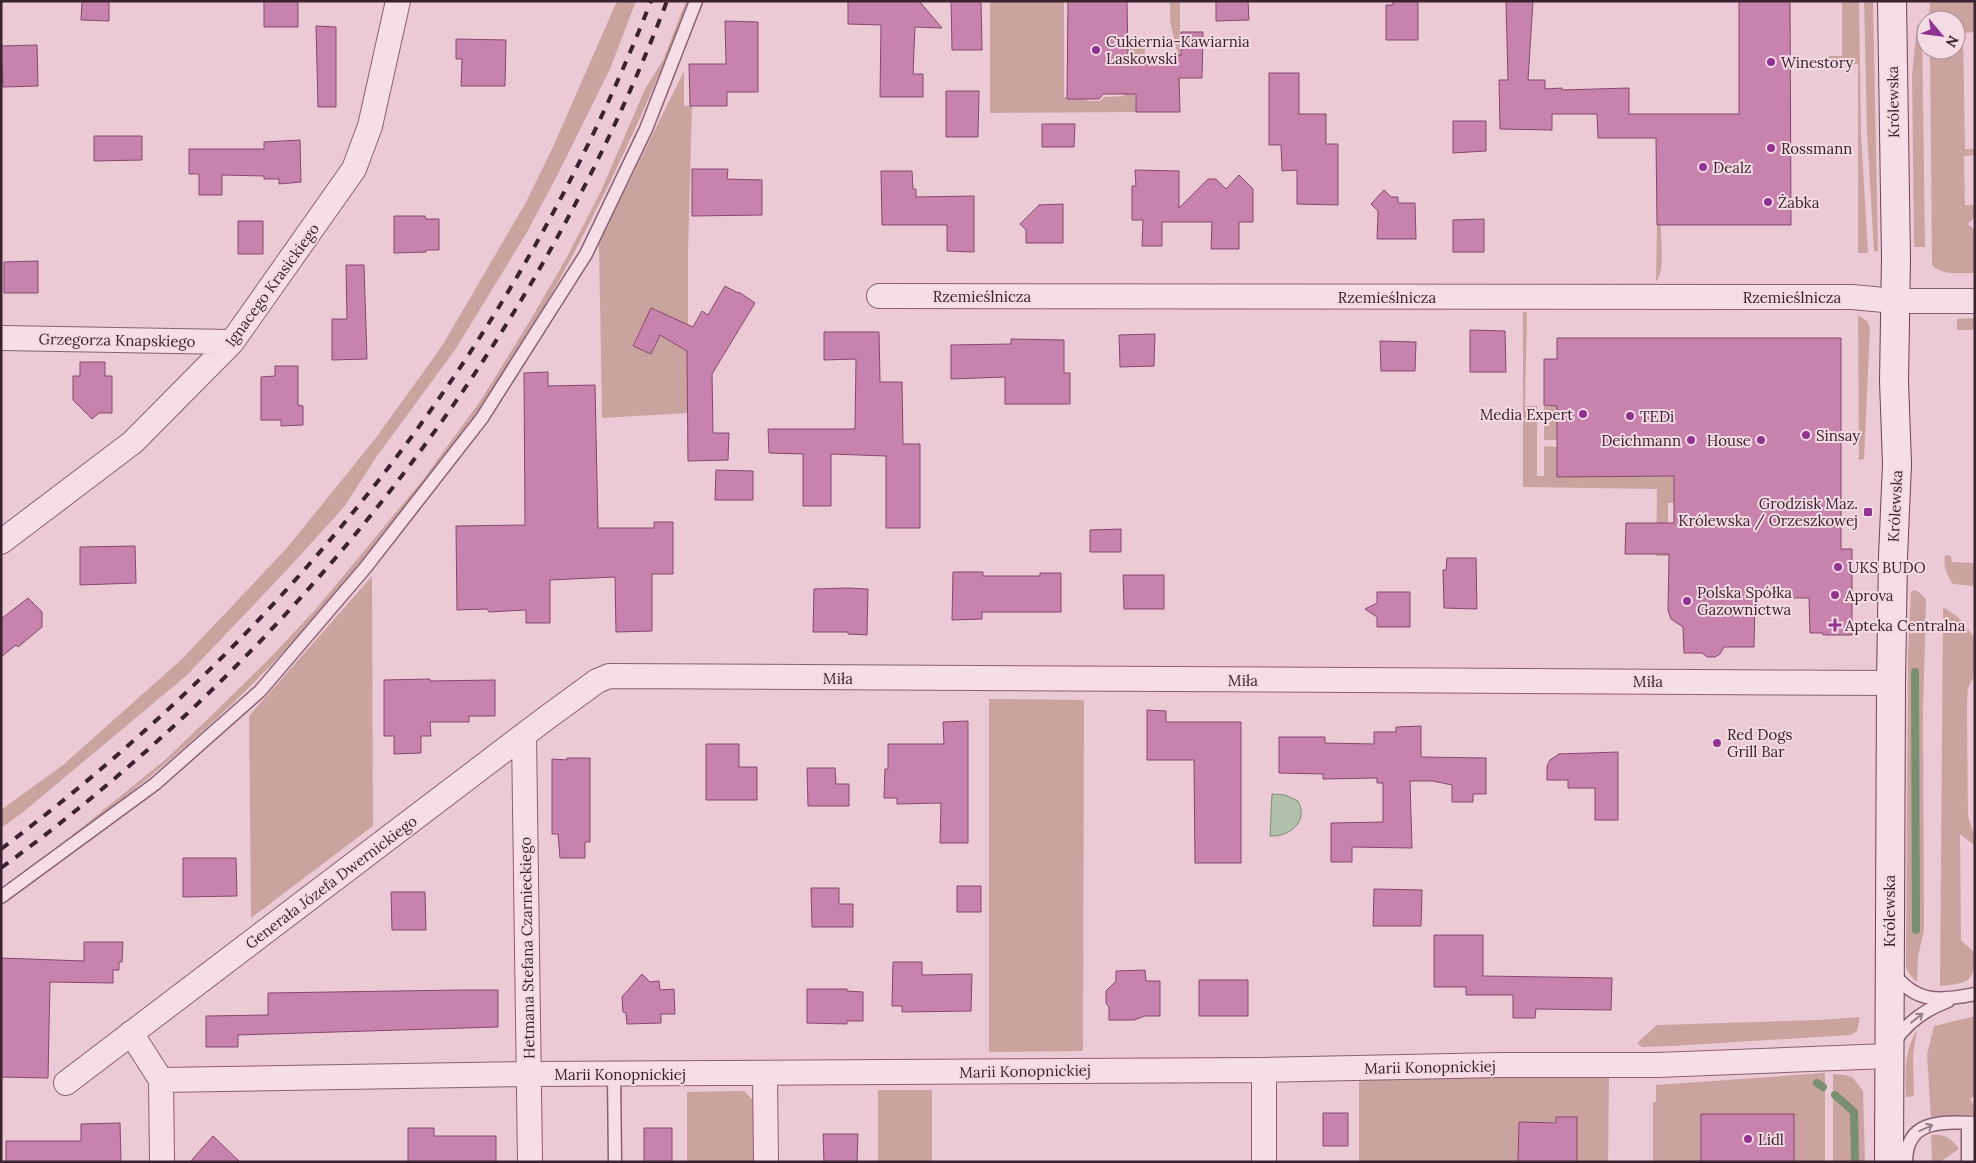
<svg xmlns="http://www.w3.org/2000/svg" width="1976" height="1163" font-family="Lora,serif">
<rect width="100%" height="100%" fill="#eccad5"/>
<!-- green -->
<path fill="#caa39f" d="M617,1H636L610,69L558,174L526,234L455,350L377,456L344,507L284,573L187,675L22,813L1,828V810L63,765L182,659L286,549L375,439L442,346L525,204L553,147Z
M686,1H690C634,139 569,276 487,400C465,433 439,465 414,496C369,553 323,610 273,663C191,749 96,821 1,892V889L53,851L165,760L215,712L268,660L315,610L422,481L481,400L531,319L567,257L601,191L645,89L663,60Z
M990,1H1064V97H1084L1088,101H1100L1104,97L1124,96L1122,53L1130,52V40H1142L1145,44V56H1142L1135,85L1136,112L990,113Z
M1170,1H1180V106L1178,55L1170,21Z
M1842,1H1859L1861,133L1868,253H1858V64H1828L1824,58L1825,56H1842Z
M1864,1H1873L1878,251H1874L1867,133Z
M1930,1H1975V32L1963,33L1965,149H1975V155L1964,156L1965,205H1975V217L1968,224L1975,230V273C1961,273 1942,276 1932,265L1930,50H1956V20H1929Z
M1917,25H1922L1925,247H1914L1912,76Z
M684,71V106H692L688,252V413L602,418L599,243Z
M1657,225H1660L1661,230C1661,245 1665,269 1656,282Z
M1523,312H1526L1527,314L1525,406H1537V476H1544V446L1557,447V477L1674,476V503H1668V539L1809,556H1656L1657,489L1523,487Z
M1858,315L1867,321L1870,328L1864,459L1859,460Z
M1975,318V330H1957V319Z
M1544,406H1557V440H1544Z
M1945,555L1951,556L1952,562L1975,563V586L1953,584C1947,576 1943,566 1945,555Z
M372,576L373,826L251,918L249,716Z
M1914,590L1919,592L1926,599L1923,714L1924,930L1918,956L1917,982L1910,975L1906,968L1908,652L1911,592Z
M1943,607L1958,617L1975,638V675L1968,688L1967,704L1968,816L1975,838V846L1960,834L1961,940L1975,953C1975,983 1968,983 1940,986Z
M989,699L1084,700L1083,1051L989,1052Z
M1975,1016V1096L1970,1099L1975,1108V1115L1931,1117L1927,1055L1934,1026Z
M1860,1017L1857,1031L1851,1035L1672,1046L1642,1047L1637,1043L1657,1025L1819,1020Z
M1917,1030L1913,1055L1914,1096L1906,1097C1905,1072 1904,1052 1917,1030Z
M1825,1073V1162H1794V1114H1702L1701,1162H1653V1102H1656V1085Z
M1833,1074L1846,1075L1853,1078L1863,1091L1865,1162H1833Z
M1529,1076H1609L1608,1162H1577V1117H1556V1122L1519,1123L1518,1162H1359V1080Z
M878,1090H932V1162H878Z
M744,1091L755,1102V1162H687V1092Z
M1931,1135C1944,1134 1951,1138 1959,1149L1940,1162H1932Z"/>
<!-- water -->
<path fill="#b2c1ab" stroke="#798f71" d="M1272,794L1285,795L1298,801C1309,821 1290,837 1270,836Z"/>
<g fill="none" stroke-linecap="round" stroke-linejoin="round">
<!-- stream -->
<path stroke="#798f71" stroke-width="8" d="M1915,672L1916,930
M1817,1083L1823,1087
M1835,1095L1854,1112L1855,1162"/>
</g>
<!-- building -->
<path fill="#c883ad" stroke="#86476e" d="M82,1H109V21L81,20Z
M264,1H298V27H264Z
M848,1H919L942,28L915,27L913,74H923V97H880L881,25L848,24Z
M951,1H981L982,50H952Z
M1068,1H1127L1128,56L1181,55V32H1203L1202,78H1179L1180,112H1136V94H1103L1099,99H1067Z
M1216,1H1248L1249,20L1216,21Z
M1393,1H1418V40H1386V5H1393Z
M1506,1H1533L1528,80H1545V89L1562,88V90L1629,88V114H1739V1H1790L1791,225H1657L1656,138H1598L1597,114H1552V130L1500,129L1499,80H1508Z
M725,21L758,22V92H727V106H690L689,64H726Z
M316,26L336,27V107H318Z
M456,39L506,40L505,86H461L462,59H456Z
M37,45L38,86L3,87L1,46Z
M1269,73H1299V114H1326V144H1338V205L1297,204V170L1282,171L1281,145H1269Z
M946,91H979L978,137H946Z
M1453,121H1486V151L1453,153Z
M1042,124H1075L1074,147H1042Z
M94,136H142V160L94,161Z
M300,140L301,182L279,184V179H264V176L222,175V195H199V174H189V149H264V142Z
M692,169H728L727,179L762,180V215L692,216Z
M1135,170L1179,171V208L1208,179H1216L1226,189L1239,175L1253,189V222H1239V249H1211L1212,222H1162V246H1142L1143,220H1132V186H1136Z
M881,171H912L913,189H916V197L974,196V252L947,251V225H882Z
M1384,190L1391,197H1398V203H1415L1416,239H1377L1378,211L1371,204Z
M1063,204V243H1026V230L1020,224L1039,205Z
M394,216H425L426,219H439V250H426V252L394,253Z
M1484,219V252H1453V220Z
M238,221H263V254H238Z
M38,261V293H4V262Z
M346,265H364L367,359L332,360V319H347Z
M725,286L738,293L739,292L755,303L712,374L713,433H729L728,460L688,461L687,351L660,335L651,354L633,346L651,308L693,327L702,311L708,315Z
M1470,330L1505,331L1506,372H1470Z
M824,332H879L880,382H902L903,444H920V528H886V456L831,454V506H803V454L769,453L768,429H855L856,359L824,360Z
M1155,334L1154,366L1120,367L1119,335Z
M1557,338H1841V549H1852V635H1823V633H1810L1809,598H1755L1754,647H1724L1720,654L1715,657H1707L1702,653H1684L1683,627L1671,619L1668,610L1669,554H1625L1626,523H1674V476L1557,477V406L1544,405V359H1557Z
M1011,339L1064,340V373H1070V404H1005V377L951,379V345L1011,344Z
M1380,341L1416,342L1415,371H1381Z
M80,362H105V376H112V413H99L92,419L73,400V376H80Z
M275,366H298V405L303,406V425L281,426V420H261V377L275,376Z
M548,372V386L595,385L598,528H654V522H673V574H652V631L616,632L615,577L550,580V623H526V610L489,612L487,609L457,610L456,526L525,525L524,373Z
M716,470L753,471V500H715Z
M1121,529V552H1090V530Z
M135,546L136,583L80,585V547Z
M1447,558H1476L1477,609L1444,608L1443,570H1446Z
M953,572H983V576H1040V573H1061V612H982V619L952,620Z
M1123,575H1164V609H1124Z
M848,588L868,589L867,635L848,634V632H813L814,589Z
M1377,592H1410V627H1377V617L1365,609L1377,603Z
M28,598L42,612V627L18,647L16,645L1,657V619Z
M430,679V681L495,680V716H469V722H430L431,736H421V753L394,754V736H384V680Z
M1147,710L1166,711V722H1241V863H1195L1194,760H1147Z
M968,721V843H940L941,803L897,804V798H884L885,769H888V744H944L943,722Z
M1421,726V757L1486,758V794H1473V802H1452V785L1433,781H1410L1412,848L1352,847V862H1331V823L1383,822V783H1377V778L1323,779V774L1279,773V737H1325V743L1374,744V732H1396V727Z
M706,744H739V767H757V800H706Z
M1618,752V820H1595V788H1568V780H1547V766L1550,760L1559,754Z
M567,758H590V842H585V858H560L558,834H552V759L567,760Z
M807,768H835L836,784H849V806H808Z
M183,858H236L237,896L183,897Z
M957,886H981V912H957Z
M811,888H839V904H853V927H812Z
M1374,889L1422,890L1421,926H1373Z
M391,892H425L426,930H392Z
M1434,935H1483V976L1612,978L1611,1010L1536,1009L1535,1018H1513V995H1466V987H1434Z
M84,942H123L122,962H119V970H113V983L50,982L48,1078L1,1077V958L84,961Z
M893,962H922V975L972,974L971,1011L902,1012V1006H892Z
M1145,970L1146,981H1160V1016H1145L1134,1020H1109V1007L1106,1003V991L1116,981V971Z
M642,974L650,982L659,981L660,990L674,989L675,1014H661V1023L627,1024L626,1013L623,1012L622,997Z
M1199,980H1248V1016H1199Z
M807,989H847V991L863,992V1021H847V1024L807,1023Z
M461,990H498V1027L238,1035V1047H206V1016L268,1015V993Z
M1323,1113H1348V1146H1323Z
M1701,1114H1794V1162H1701Z
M1556,1117H1577V1162H1518L1519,1122L1556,1123Z
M120,1123L121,1162H6V1141H81V1124Z
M408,1128H434V1136H496V1162H408Z
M644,1128H672V1162H644Z
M823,1134H858L857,1162H824Z
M213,1136L240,1162H190Z"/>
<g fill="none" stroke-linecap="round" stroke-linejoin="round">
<defs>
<path id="lane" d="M1,897L155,784L260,691L366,567L482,418L586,254L646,129L696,1
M1893,972C1915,1004 1941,1001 1975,994
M1894,1042C1907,1023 1926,1009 1948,1001
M614,1074L615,1162
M1968,1123V1162
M1906,1162C1906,1119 1942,1122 1975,1123"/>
<path id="street" d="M879,296L1852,297L1895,301H1975
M1,338L232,342
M1,542L133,442L232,342L354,169L370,126L398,1
M524,735L530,1162
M131,1033L161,1080L162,1162
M1264,1070V1162
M765,1073L766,1162
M161,1080L529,1074L1264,1070L1500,1065H1657L1888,1056
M66,1083L545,719L597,681L609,676L1891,683"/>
<path id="secondary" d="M1889,1162L1891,683L1893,557L1897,464L1894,381L1896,258L1892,1"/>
</defs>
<!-- lane casing -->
<use href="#lane" stroke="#886073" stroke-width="15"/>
<!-- street casing -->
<use href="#street" stroke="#886073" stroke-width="26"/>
<!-- secondary casing -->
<use href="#secondary" stroke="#6a4357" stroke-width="30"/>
<!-- lane -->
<use href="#lane" stroke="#f7dde6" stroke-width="12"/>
<!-- street -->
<use href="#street" stroke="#f7dde6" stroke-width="24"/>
<!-- secondary -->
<use href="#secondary" stroke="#f7dde6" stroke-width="28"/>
<!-- rail -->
<path stroke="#3a222f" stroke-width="4" stroke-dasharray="9 9" stroke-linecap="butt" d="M1,849C296,627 516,345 651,1
M1,868C300,650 535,347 667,1"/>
</g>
<!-- one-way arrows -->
<defs><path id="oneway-shaft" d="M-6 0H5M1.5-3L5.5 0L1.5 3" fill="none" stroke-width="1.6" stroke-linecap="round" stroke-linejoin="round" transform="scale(1.25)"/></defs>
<g stroke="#98808a">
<use href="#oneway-shaft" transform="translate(1917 1018) rotate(-38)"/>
<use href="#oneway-shaft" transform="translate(1926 1128) rotate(-25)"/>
</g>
<!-- markers -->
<g fill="#913393" stroke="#f4dae2" stroke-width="2">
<circle cx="1096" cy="50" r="5"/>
<circle cx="1771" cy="62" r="5"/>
<circle cx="1771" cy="148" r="5"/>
<circle cx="1703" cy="167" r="5"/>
<circle cx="1768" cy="202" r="5"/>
<circle cx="1583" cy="414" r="5"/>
<circle cx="1630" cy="416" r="5"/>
<circle cx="1806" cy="435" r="5"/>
<circle cx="1691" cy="440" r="5"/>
<circle cx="1761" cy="440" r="5"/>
<rect x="1863" y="507" width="10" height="10" rx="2.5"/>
<circle cx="1838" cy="567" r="5"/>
<circle cx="1835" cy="595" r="5"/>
<circle cx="1687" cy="601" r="5"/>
<path d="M1832.5 617.5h5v5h5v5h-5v5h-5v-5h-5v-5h5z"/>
<circle cx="1717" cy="743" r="5"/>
<circle cx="1748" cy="1139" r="5"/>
</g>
<g text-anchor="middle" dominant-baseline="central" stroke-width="4" stroke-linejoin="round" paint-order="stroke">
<!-- poi labels -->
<g font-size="15" fill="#3a222f" stroke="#f4dae2" text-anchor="start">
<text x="1106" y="41">Cukiernia-Kawiarnia<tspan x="1106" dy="17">Laskowski</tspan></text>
<text x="1781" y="62">Winestory</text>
<text x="1781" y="148">Rossmann</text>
<text x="1713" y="167">Dealz</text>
<text x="1778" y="202">Żabka</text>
<text x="1573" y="414" text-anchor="end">Media Expert</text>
<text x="1640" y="416">TEDi</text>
<text x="1816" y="435">Sinsay</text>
<text x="1681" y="440" text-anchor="end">Deichmann</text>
<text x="1751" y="440" text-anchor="end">House</text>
<text x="1858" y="503" text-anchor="end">Grodzisk Maz.<tspan x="1858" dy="17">Królewska / Orzeszkowej</tspan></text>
<text x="1848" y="567">UKS BUDO</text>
<text x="1697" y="592">Polska Spółka<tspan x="1697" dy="17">Gazownictwa</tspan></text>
<text x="1845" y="595">Aprova</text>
<text x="1845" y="625">Apteka Centralna</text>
<text x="1727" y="734">Red Dogs<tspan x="1727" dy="17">Grill Bar</tspan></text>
<text x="1758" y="1139">Lidl</text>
</g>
<!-- street labels -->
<g font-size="15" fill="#3a222f" stroke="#f4dae2">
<text transform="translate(1893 102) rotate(-91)">Królewska</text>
<text transform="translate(272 285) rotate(-54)">Ignacego Krasickiego</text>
<text x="982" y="296">Rzemieślnicza</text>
<text x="1387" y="297">Rzemieślnicza</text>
<text x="1792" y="297">Rzemieślnicza</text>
<text transform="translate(117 340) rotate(1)">Grzegorza Knapskiego</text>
<text transform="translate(1895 506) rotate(-87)">Królewska</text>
<text x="838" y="678">Miła</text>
<text x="1243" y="680">Miła</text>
<text x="1648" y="681">Miła</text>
<text transform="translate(331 882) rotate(-37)">Generała Józefa Dwernickiego</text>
<text transform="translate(1889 911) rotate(-90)">Królewska</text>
<text transform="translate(527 948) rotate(-91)">Hetmana Stefana Czarnieckiego</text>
<text transform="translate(1430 1067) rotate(-1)">Marii Konopnickiej</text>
<text transform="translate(1025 1071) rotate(-1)">Marii Konopnickiej</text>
<text x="620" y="1074">Marii Konopnickiej</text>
</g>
</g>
<!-- border -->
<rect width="1976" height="1163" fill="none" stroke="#3a222f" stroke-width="5"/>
<!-- north arrow -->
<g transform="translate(1941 35) rotate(119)"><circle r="24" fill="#f4dae2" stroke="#aa909a"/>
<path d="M0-4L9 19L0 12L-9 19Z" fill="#913393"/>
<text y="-8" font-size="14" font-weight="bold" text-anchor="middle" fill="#3a222f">N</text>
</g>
</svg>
